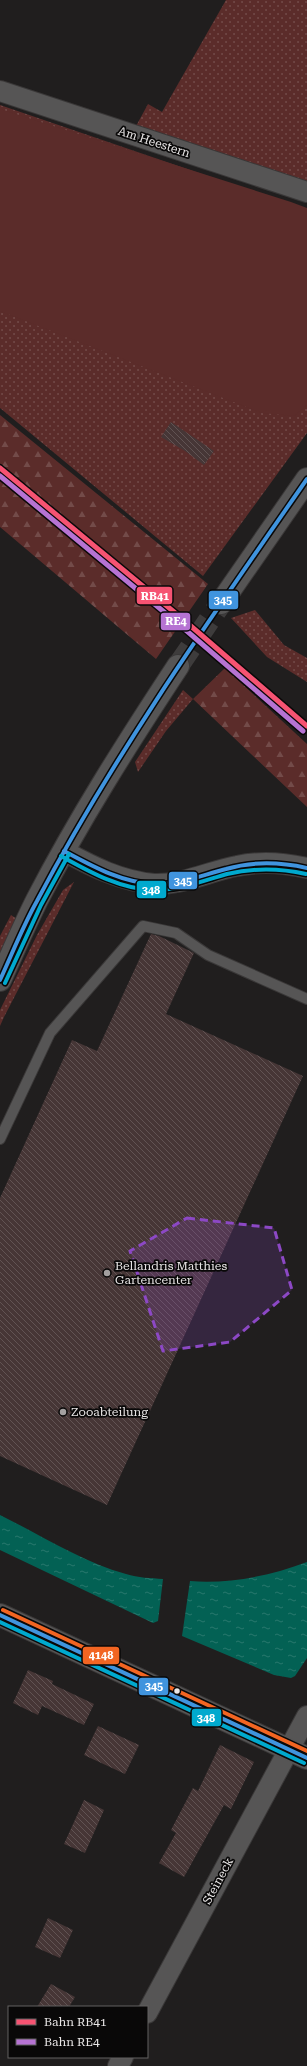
<svg xmlns="http://www.w3.org/2000/svg" width="307" height="2066" font-family="'Roboto Serif',serif">
<defs>
<pattern id="grass-dots" width="8" height="8" patternUnits="userSpaceOnUse"><rect width="8" height="8" fill="#5b2c2a"/><path d="M2 2h.1M6 6h.1" fill="none" stroke="#734b49" stroke-width="1.8" stroke-linecap="round"/></pattern>
<pattern id="forest-firs" width="22" height="20" patternUnits="userSpaceOnUse"><rect width="22" height="20" fill="#5b2c2a"/><path d="M5 1l3.5 6h-7zM16 11l3.5 6h-7z" fill="#734b49"/></pattern>
<pattern id="water-ripples" width="26" height="14" patternUnits="userSpaceOnUse"><rect width="26" height="14" fill="#036154"/><path d="M2 4q2-2 4 0t4 0M15 11q2-2 4 0t4 0" fill="none" stroke="#28786d"/></pattern>
<pattern id="building-back-hatch" width="6" height="6" patternUnits="userSpaceOnUse"><rect width="6" height="6" fill="#463636"/><path d="M-1 5l2 2M0 0l6 6M5-1l2 2" fill="none" stroke="#615353"/></pattern>
</defs>
<rect width="100%" height="100%" fill="#201e1e"/>
<!-- grass -->
<path fill="url(#grass-dots)" d="M226,0H307V185L135,128L148,104L162,112Z
M0,105L307,210V433L203,576L0,408Z
M255,610L284,645L307,658V682L267,657L231,618Z
M183,690L193,699L166,731L138,772L135,762Z
M74,882L4,1017L0,1026V1010L37,935L63,890Z
M11,915L17,919L0,956V936Z"/>
<!-- forest -->
<path fill="url(#forest-firs)" d="M0,415L208,584L156,659L0,527Z
M225,668L307,744V807L193,699Z"/>
<!-- pitch -->
<path fill="#5b2c2a" d="M0,109L291,202L307,208V405L294,416L262,413L0,311Z"/>
<!-- water -->
<path fill="url(#water-ripples)" d="M0,1515C41,1535 82,1562 126,1574C138,1578 151,1578 163,1579L158,1621L153,1623L0,1550Z
M307,1562V1658L295,1676L291,1678L274,1675L182,1636L190,1581C229,1584 270,1576 307,1562Z"/>
<!-- building -->
<path fill="url(#building-back-hatch)" d="M171,422L214,451L204,465L185,451L161,437Z
M151,934L159,936L194,953L166,1014L303,1076L107,1505L0,1456V1198L72,1040L97,1051Z
M28,1670L53,1681L52,1684L94,1704L84,1725L42,1706L38,1715L13,1703Z
M98,1726L139,1745L125,1774L84,1755Z
M220,1745L254,1762L231,1809L224,1805L184,1877L159,1863L176,1833L171,1830L193,1788L198,1791Z
M84,1800L104,1810L85,1853L64,1844Z
M48,1918L73,1930L60,1958L35,1947Z
M51,1984L75,1997L69,2007H37Z"/>
<g fill="none" stroke-linecap="round" stroke-linejoin="round">
<!-- secondary-tunnel -->
<path stroke="#3e3c3c" stroke-width="22" stroke-dasharray="22 11" stroke-linecap="butt" d="M178,666L221,603"/>
<defs>
<path id="lane" d="M0,1139L50,1033L143,926L176,933L208,955L307,999"/>
<path id="street" d="M0,91L307,192
M64,851C93,867 121,881 154,884C183,885 210,871 237,866C260,861 285,863 307,868
M147,2013L307,1716
M118,2066L123,2057"/>
<path id="secondary" d="M221,603L307,479
M0,980C12,954 24,926 37,900C79,819 128,742 178,666
M0,1615L307,1758"/>
</defs>
<!-- lane casing -->
<use href="#lane" stroke="#3a3838" stroke-width="12"/>
<!-- street casing -->
<use href="#street" stroke="#3a3838" stroke-width="22"/>
<!-- secondary casing -->
<use href="#secondary" stroke="#3a3838" stroke-width="24"/>
<!-- lane -->
<use href="#lane" stroke="#565555" stroke-width="10"/>
<!-- street -->
<use href="#street" stroke="#565555" stroke-width="20"/>
<!-- secondary -->
<use href="#secondary" stroke="#565555" stroke-width="22"/>
<defs>
<path id="bus-1" d="M64,851C92,866 122,883 155,884C179,885 202,875 226,869C253,861 280,862 307,868
M0,980C12,954 23,926 37,901C115,753 212,616 307,479
M0,1615L307,1758"/>
<path id="bus-2" d="M61,856C90,872 122,890 155,890C180,890 203,881 227,874C253,868 279,868 306,874
M5,983L41,905L69,854
M0,1622L304,1763"/>
<path id="bus-3" d="M3,1610L307,1751"/>
</defs>
<!-- bus-1 casing -->
<use href="#bus-1" stroke="#090808" stroke-width="7"/>
<!-- bus-2 casing -->
<use href="#bus-2" stroke="#090808" stroke-width="7"/>
<!-- bus-3 casing -->
<use href="#bus-3" stroke="#090808" stroke-width="7"/>
<!-- bus-1 -->
<use href="#bus-1" stroke="#4094de" stroke-width="4"/>
<!-- bus-2 -->
<use href="#bus-2" stroke="#00a9ce" stroke-width="4"/>
<!-- bus-3 -->
<use href="#bus-3" stroke="#f26522" stroke-width="4"/>
<defs>
<path id="rail-1" d="M0,468L185,621L307,726"/>
<path id="rail-2" d="M0,476L181,626L303,731"/>
</defs>
<!-- rail-1 casing -->
<use href="#rail-1" stroke="#090808" stroke-width="8"/>
<!-- rail-2 casing -->
<use href="#rail-2" stroke="#090808" stroke-width="8"/>
<!-- rail-1 -->
<use href="#rail-1" stroke="#f65372" stroke-width="5"/>
<!-- rail-2 -->
<use href="#rail-2" stroke="#b673d3" stroke-width="5"/>
</g>
<!-- marked area -->
<path fill="#8c48c5" fill-opacity="0.2" stroke="#8c48c5" stroke-width="3" stroke-dasharray="8 5" stroke-linejoin="round" d="M187,1218L274,1228L292,1290L230,1342L163,1351L130,1251Z"/>
<!-- markers -->
<g fill="#a3a0a0" stroke="#090808" stroke-width="1.5">
<circle cx="107" cy="1273" r="4"/>
<circle cx="63" cy="1412" r="4"/>
</g>
<circle fill="#e9e6e6" stroke="#090808" stroke-width="1.5" cx="177" cy="1691" r="3.5"/>
<g text-anchor="middle" dominant-baseline="central" stroke-width="3.5" stroke-linejoin="round" paint-order="stroke">
<!-- street labels -->
<g font-size="12" fill="#e9e6e6" stroke="#090808">
<text transform="translate(154 142) rotate(18)">Am Heestern</text>
<text transform="translate(218 1881) rotate(-62)">Steineck</text>
</g>
<!-- poi labels -->
<g font-size="12" fill="#e9e6e6" stroke="#090808" text-anchor="start">
<text x="115" y="1266">Bellandris Matthies<tspan x="115" dy="14">Gartencenter</tspan></text>
<text x="71" y="1412">Zooabteilung</text>
</g>
</g>
<g stroke="#090808" stroke-width="1.5">
<rect x="136" y="586" width="37" height="19" rx="4" fill="#f65372"/>
<rect x="208" y="590" width="31" height="20" rx="4" fill="#4094de"/>
<rect x="160" y="612" width="31" height="19" rx="4" fill="#b673d3"/>
<rect x="168" y="871" width="30" height="19" rx="4" fill="#4094de"/>
<rect x="136" y="880" width="31" height="19" rx="4" fill="#00a9ce"/>
<rect x="82" y="1646" width="38" height="19" rx="4" fill="#f26522"/>
<rect x="138" y="1677" width="31" height="19" rx="4" fill="#4094de"/>
<rect x="191" y="1708" width="31" height="19" rx="4" fill="#00a9ce"/>
</g>
<g font-size="11" text-anchor="middle" font-weight="bold" fill="#fff">
<text x="155" y="600">RB41</text>
<text x="223" y="604">345</text>
<text x="176" y="625">RE4</text>
<text x="183" y="885">345</text>
<text x="151" y="894">348</text>
<text x="101" y="1659">4148</text>
<text x="154" y="1690">345</text>
<text x="206" y="1722">348</text>
</g>
<!-- legend -->
<rect x="8" y="2006" width="140" height="52" fill="#090808" stroke="#636161"/>
<rect x="16" y="2019" width="20" height="6" fill="#f65372" stroke="#636161"/>
<text x="44" y="2026" font-size="12" fill="#e9e6e6">Bahn RB41</text>
<rect x="16" y="2039" width="20" height="6" fill="#b673d3" stroke="#636161"/>
<text x="44" y="2046" font-size="12" fill="#e9e6e6">Bahn RE4</text>
</svg>
